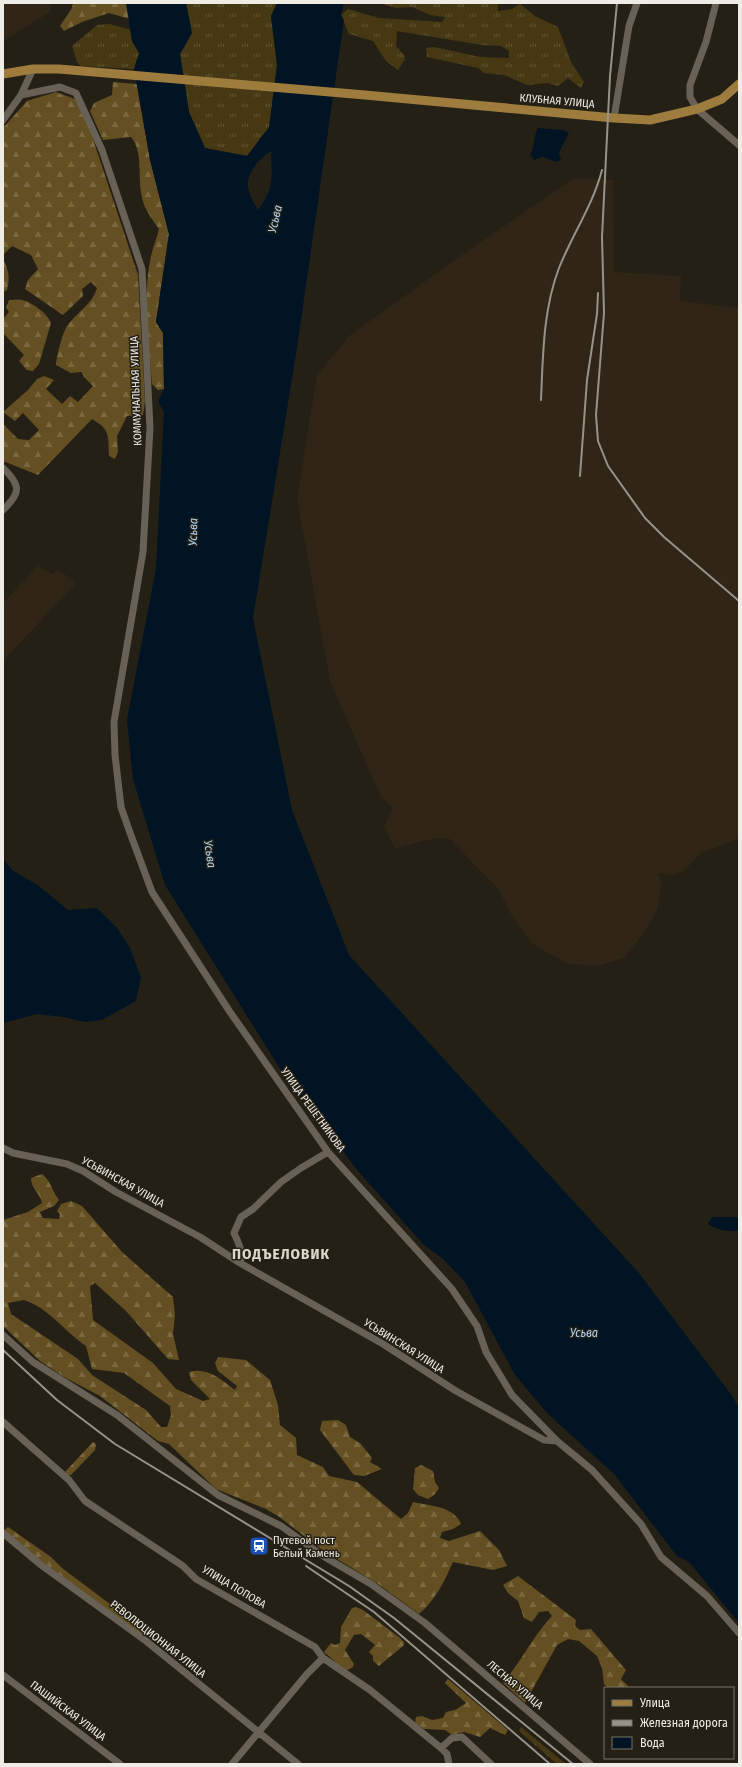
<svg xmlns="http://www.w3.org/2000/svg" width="742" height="1767" font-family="'Fira Sans Condensed',sans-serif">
<defs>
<pattern id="grass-tufts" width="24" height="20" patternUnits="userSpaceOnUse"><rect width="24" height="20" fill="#473814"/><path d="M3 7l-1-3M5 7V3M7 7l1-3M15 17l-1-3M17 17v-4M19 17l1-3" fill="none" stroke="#625536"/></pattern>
<pattern id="forest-firs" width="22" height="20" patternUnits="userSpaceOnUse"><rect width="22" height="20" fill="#634f21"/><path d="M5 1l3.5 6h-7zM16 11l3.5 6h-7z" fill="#7a6841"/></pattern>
</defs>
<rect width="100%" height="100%" fill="#252016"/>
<!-- industrial -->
<path fill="#312517" d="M3,3H51L50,12L3,41Z
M574,178L613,180L614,272L681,276L680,301L739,308V838L701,853L684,871L674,875L658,873L662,884L657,910L643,934L624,958L597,966L568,964L531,943L511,914L499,890L450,839L435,838L395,848L384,827L393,808L381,797L330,681L297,498L317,376L349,336L462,255Z
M38,566L52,574L58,569L76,583L3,661V603Z"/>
<!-- grass -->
<path fill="url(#grass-tufts)" d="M186,3H277L271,16L277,65L269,128L247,156L205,148L189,112L180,54L192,33Z
M380,3H498V11L512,9L520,4L535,16L558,27L571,62L584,82L581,88L568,78L558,86L547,83L527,85L504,75L484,73L478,68L427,57L426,48L434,47L480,57L509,58V51L501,46L482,45L397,31L396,46L404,55L405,59L398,70L386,61L373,41L349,34L341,15L348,9L379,18L442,22L445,17L430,15L412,7L396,8Z
M110,24L131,30L132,41L139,53L134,69L81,66L77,62L72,46L97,25Z
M521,1727L566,1764H557L519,1731Z"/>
<!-- forest -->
<path fill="url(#forest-firs)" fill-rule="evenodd" d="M73,3H126L130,19L109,13L82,22L64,31L60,26L72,8Z
M113,82L137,84L150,160L169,234L156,322L163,333L164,389L158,390L152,384C149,343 142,297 151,256C153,247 157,238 159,229C152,219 144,209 142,197C137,177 144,153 131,137L103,140L90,111L94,103L112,95Z
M56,92L75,99L87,121L138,275L145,401L143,415L127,416L117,436L118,452L115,459L109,456C108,436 111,430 92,419L38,475L3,461V424L18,439L29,440L39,430L23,413L15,421L3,412L28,390L37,379L44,376L54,380L46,389L62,404L70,396L78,402L93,386L84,377L82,372L71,373L56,365C56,358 62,336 65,330C73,314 92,306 97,288L91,282L82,289L83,296L63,315L25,289L28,280L38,269L31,255L12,246L3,255V128L27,101Z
M3,259C9,271 10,277 7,290L3,292Z
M9,300C13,300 18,299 22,300C32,302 48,314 51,323L39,364L33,371L27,370L19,361L24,355L3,333V319L9,312L6,308Z
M42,1174C51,1181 52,1191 59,1200L54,1206L40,1212L43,1218L59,1219L60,1214L57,1211L61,1204L71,1201L82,1206L122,1252L173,1297L175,1315L173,1334L179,1360L168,1359L126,1311L95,1283L90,1286L93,1320L153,1363L176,1389L203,1401L210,1399L191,1380L189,1372C208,1367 220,1379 235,1390L237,1386L218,1371L215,1363L218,1357L246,1360L270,1380L278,1405L280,1425L296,1438L297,1455L323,1467L329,1476L357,1482L401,1519L408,1513L413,1502C430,1506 454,1506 461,1524L453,1529L442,1532L440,1538L449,1541L480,1531L499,1550L507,1566L493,1570L453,1562C445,1580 435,1601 419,1614L381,1586L321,1549L278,1516L266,1509L216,1489L169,1444L158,1441L100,1396L64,1377L40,1361L3,1326V1220L28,1212L42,1203C40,1193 31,1189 31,1178ZM24,1300C49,1308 65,1332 86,1346L92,1369L124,1373L170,1406L171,1415L167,1427H161L146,1410L92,1375L78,1359L11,1314L8,1303Z
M338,1420L346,1425L350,1437L360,1443L372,1458L370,1462L382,1469L364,1476L354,1475L320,1430L322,1421Z
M93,1442L96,1444L95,1450L71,1475H68L65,1472Z
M421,1465L433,1471L435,1482L439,1488L435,1494L428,1499L418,1495L413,1489L415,1468Z
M8,1527L51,1557L62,1568L147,1632L143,1636L45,1564L3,1531Z
M518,1576L576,1620L575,1626L580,1630L591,1629L626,1670L621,1679L630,1688H608L604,1684L602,1668L597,1656L579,1641L568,1639L557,1645L525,1703L503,1683C521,1662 533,1636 552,1616L548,1611L539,1612L532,1622L524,1618L518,1601L508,1593L503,1585Z
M356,1607L363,1610L400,1638L404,1642V1645L379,1666L373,1661V1656L369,1652L375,1645L361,1634L354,1635L345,1650L354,1664L353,1667L346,1671L324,1652L331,1643L335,1645L340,1643L341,1627L352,1608Z
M448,1679L508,1730L505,1735L490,1728L480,1737L464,1732L452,1735L445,1730L424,1729L415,1723L416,1717L422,1716L432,1720L443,1718L446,1712L455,1710L466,1703L445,1683Z"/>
<!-- water -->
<path fill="#001424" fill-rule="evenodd" d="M126,3H186L192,33L180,54L189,112L205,148L247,156L269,127L277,65L271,16L277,3H344L341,15L344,20L297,348L253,618L292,810L349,955L638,1272L733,1397L739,1408V1623L689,1562L677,1556L614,1474L548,1414L515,1375L465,1282L443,1259L424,1245L359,1172L284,1075L165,885L133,779L127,720L156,568L164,412L158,401L164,389L163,333L156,322L169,234L150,160L134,69L139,53L132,41ZM271,151C272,176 274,190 258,210C254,203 249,195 248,187C246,173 261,157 271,151Z
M538,128L564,130L569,133L559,153L561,160L557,162L542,157L534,160L530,154C536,145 533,136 538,128Z
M3,859L12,870L39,886L68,910L97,908L117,928L130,948L141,977L136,1001L102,1020L85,1022L63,1017L37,1014L3,1023Z
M712,1217H739V1231C727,1231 718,1231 708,1224Z"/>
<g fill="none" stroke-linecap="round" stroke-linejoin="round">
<!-- minor -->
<path stroke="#686256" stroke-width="7" d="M716,3L706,42L690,85V97L697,109L739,145
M21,95L60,87L76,93L102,150L142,269L150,428L143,552L114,722L115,755L121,807L129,830L152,892L230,1012L328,1152L452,1289L477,1326L486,1352L512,1395L557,1441
M614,118L629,26L637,3
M3,120L21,95L33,69
M3,468C21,485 21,493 3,510
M3,1148L13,1153L67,1164L83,1171L116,1192L200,1237L240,1263L383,1344L456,1391L544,1440L557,1441L592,1470L641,1524L661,1557L707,1596L739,1633
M240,1263C244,1253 238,1242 234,1233L241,1217L253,1209L281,1182L301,1168L328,1152
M3,1335L33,1362L117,1415L218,1495L281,1526L323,1556L371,1584L425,1623L590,1764
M3,1422L69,1480L85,1501L183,1566L196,1579L315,1647L323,1658L370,1690L441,1748L447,1754L449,1764
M3,1533L41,1565L146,1641L298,1764
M3,1675L120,1764
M441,1748L452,1738L462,1737L491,1764
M232,1764L307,1674L323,1658"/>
<!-- major -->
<path stroke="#9d7c3d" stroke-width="9" d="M3,74L33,69H59L365,95L614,118L650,120L697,109L722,99L739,84"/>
<!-- rail -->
<path stroke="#97938b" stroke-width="2" d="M617,3L610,76L602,237L604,313L596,415L598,441L608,466L645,518L664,537L739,601
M541,400C543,355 543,310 559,268C572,235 593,205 602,170
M580,476L587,380L597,314L598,293
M3,1350L57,1400L115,1444L349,1586L394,1618L573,1764
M306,1566L374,1612L550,1764"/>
</g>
<!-- icons -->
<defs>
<symbol id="station-square" viewBox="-11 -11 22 22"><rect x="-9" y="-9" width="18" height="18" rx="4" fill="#1a4fb4" stroke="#252016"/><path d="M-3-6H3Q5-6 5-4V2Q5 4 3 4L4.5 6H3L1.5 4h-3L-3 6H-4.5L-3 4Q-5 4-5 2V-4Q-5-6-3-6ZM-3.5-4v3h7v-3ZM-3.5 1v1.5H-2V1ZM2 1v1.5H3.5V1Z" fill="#fff"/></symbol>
</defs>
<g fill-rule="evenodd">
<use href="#station-square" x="248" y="1535" width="22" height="22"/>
</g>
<g text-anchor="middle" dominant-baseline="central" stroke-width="3" stroke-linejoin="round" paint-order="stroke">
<!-- street labels -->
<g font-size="11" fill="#efece5" stroke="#252016">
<text transform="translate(557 101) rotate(5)">КЛУБНАЯ УЛИЦА</text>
<text transform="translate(136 391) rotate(-92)">КОММУНАЛЬНАЯ УЛИЦА</text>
<text transform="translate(313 1110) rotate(54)">УЛИЦА РЕШЕТНИКОВА</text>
<text transform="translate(123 1182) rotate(29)">УСЬВИНСКАЯ УЛИЦА</text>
<text transform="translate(404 1346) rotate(32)">УСЬВИНСКАЯ УЛИЦА</text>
<text transform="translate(234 1587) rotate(31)">УЛИЦА ПОПОВА</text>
<text transform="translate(158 1639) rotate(38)">РЕВОЛЮЦИОННАЯ УЛИЦА</text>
<text transform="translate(515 1685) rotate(40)">ЛЕСНАЯ УЛИЦА</text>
<text transform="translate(68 1711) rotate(37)">ПАШИЙСКАЯ УЛИЦА</text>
</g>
<!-- poi labels -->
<g font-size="11" fill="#efece5" stroke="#252016" text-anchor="start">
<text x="273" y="1540">Путевой пост<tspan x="273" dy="13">Белый Камень</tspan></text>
</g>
<!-- water labels -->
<g font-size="12" font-style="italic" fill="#b0d5f3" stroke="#252016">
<text transform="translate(275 219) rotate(-77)">Усьва</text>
<text transform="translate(193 532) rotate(-89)">Усьва</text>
<text transform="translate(210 854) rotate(82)">Усьва</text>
<text x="584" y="1333">Усьва</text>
</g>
<!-- district labels -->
<g font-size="15" font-weight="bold" letter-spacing="1" fill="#ddd7c9" stroke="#252016">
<text x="281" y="1254">ПОДЪЕЛОВИК</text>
</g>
</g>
<!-- border -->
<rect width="742" height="1767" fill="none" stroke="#efece5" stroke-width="8"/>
<!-- legend -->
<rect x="604" y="1687" width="130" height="72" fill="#252016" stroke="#767269"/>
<rect x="612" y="1700" width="20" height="6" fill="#9d7c3d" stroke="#767269"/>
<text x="640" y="1707" font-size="12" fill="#efece5">Улица</text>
<rect x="612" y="1720" width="20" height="6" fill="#97938b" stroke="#767269"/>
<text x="640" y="1727" font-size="12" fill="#efece5">Железная дорога</text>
<rect x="612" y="1737" width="20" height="12" fill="#001424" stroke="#767269"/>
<text x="640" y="1747" font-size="12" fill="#efece5">Вода</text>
</svg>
